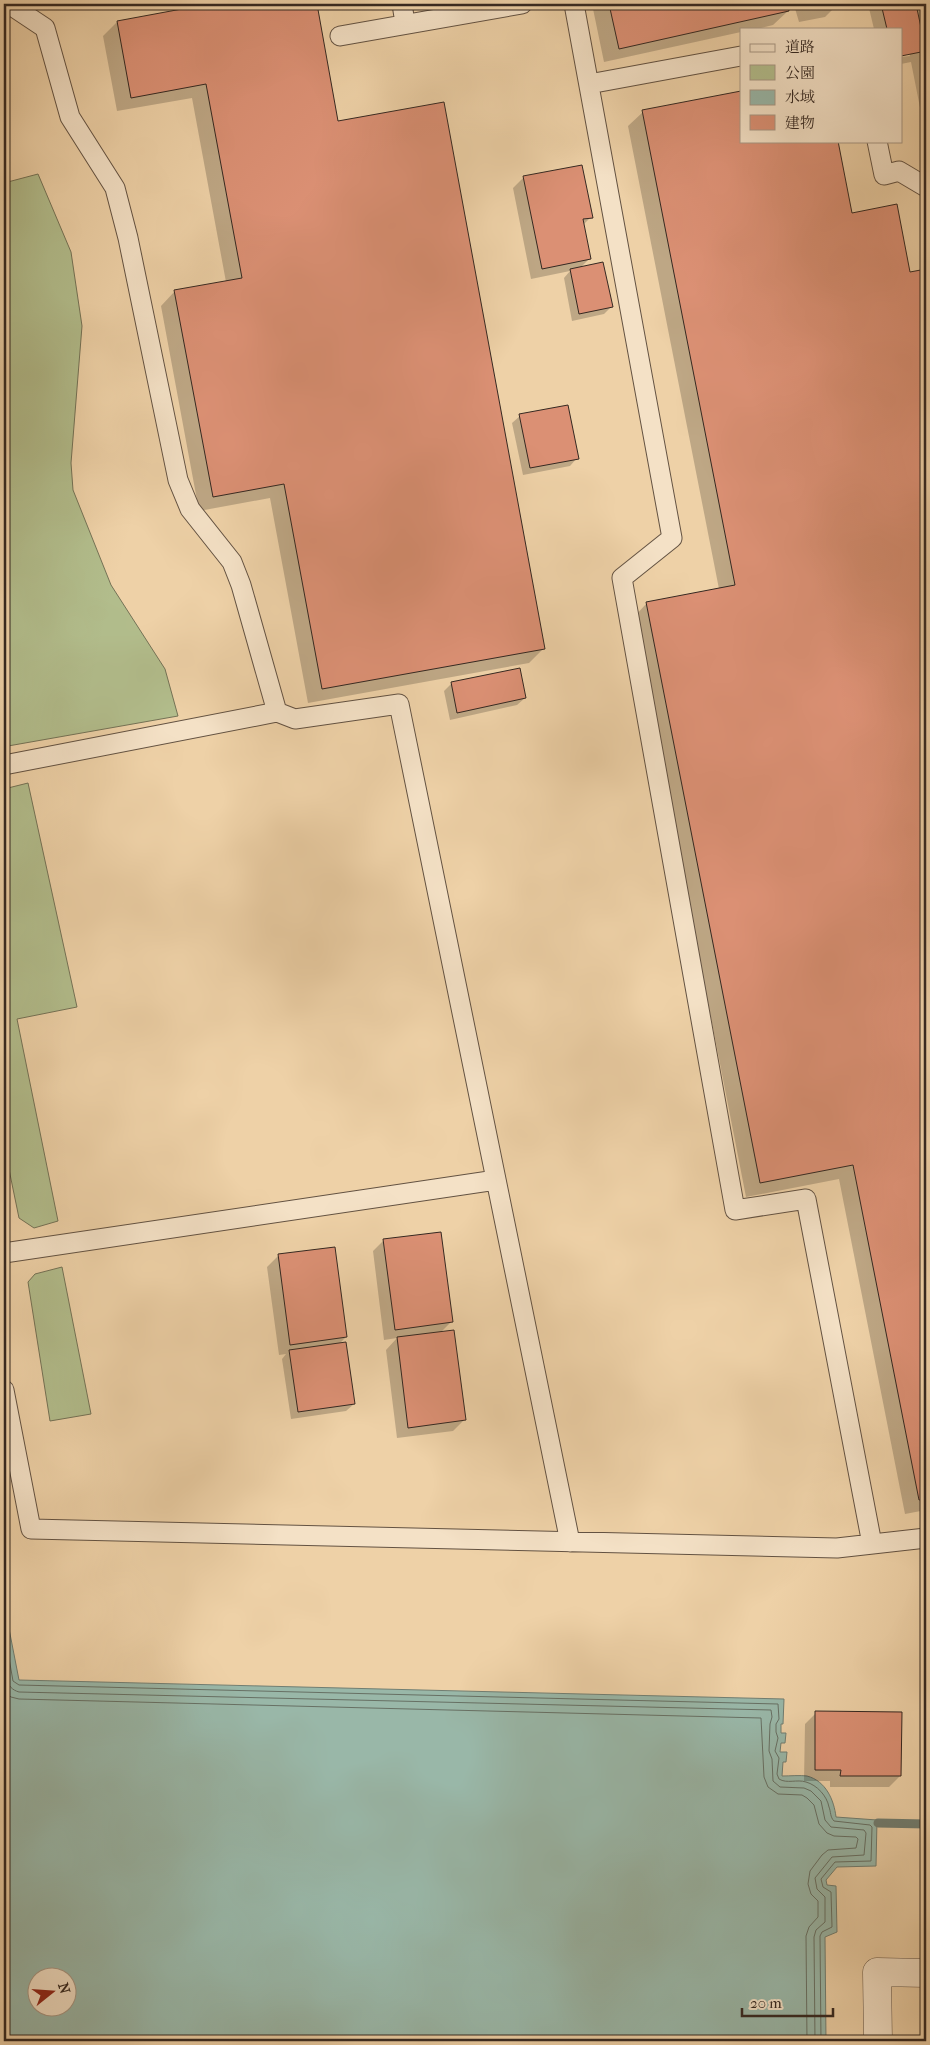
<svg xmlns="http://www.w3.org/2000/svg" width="930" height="2045" font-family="'IM FELL French Canon','Noto Serif JP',serif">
<rect width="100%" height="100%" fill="#eed1a7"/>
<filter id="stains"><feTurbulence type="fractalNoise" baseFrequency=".004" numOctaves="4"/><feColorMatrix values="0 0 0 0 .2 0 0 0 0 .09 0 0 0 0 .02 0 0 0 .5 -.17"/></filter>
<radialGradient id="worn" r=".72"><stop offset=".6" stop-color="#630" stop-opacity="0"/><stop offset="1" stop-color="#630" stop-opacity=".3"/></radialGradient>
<!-- green -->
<path fill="#b2bd8c" stroke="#747256" d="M38,174L71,252L82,326L71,463L73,490L111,585L165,669L178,716L8,746L4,720V183Z
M28,783L77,1007L17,1019L58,1221L34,1228L19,1218L4,1145V789Z
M62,1267L91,1414L50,1421L28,1282L35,1274Z"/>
<!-- water -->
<path fill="#99b7a8" stroke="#717e72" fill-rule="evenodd" d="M4,1603L19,1680L784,1699L783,1724H781V1733H786L785,1743H781L780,1752H787L786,1762H783L782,1776C790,1776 800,1775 807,1776C826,1781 834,1800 836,1817L877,1820L876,1866L837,1867L826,1880L827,1885L836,1886L837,1932L825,1937L826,2041H4ZM38,1978H68V2008H38Z"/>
<!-- shadow -->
<path fill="#0003" d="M181,4H315L337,122L544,648L529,663L308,703L270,498L199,511L161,306L175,291L226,282L192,98L117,111L103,36L117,22L182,10Z
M592,4H838L825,17L799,22L794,5L787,7L788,11L773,25L757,29H741V32L604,62Z
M868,4H926V138L911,62L901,64V57L910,56L901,29H874Z
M741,92V141L851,214L909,273L926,270V1510L905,1514L839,1179L746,1197L633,618L647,603L719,589L628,126L643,112Z
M524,177L591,217L583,225L590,258L580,268L611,307L604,314L572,321L564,278L570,271L531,279L513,188Z
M520,416L577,458L570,466L523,475L512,423Z
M519,669L525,698L517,705L450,720L444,691L451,684Z
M384,1240L451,1322L440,1333L464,1420L453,1431L397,1438L386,1350L397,1338L384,1340L373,1251Z
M279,1255L346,1337L339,1344L354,1404L346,1411L291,1419L282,1359L286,1354L279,1355L267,1267Z
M816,1713L900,1776L889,1787H830V1781H804L805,1724Z"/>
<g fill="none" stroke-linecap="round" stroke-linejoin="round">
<!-- shore -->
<path stroke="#677064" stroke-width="1" d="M4,1630L13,1681L19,1685L778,1704L779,1719L776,1724V1732L778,1738L775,1751L779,1758L777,1774L779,1779C787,1784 797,1779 806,1782C817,1785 827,1796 829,1807C831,1812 830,1817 834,1821L870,1825L872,1827L871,1861L835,1862L821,1879L823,1887L831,1892L832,1927L822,1932L820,1936L821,2041
M4,1664C6,1675 5,1688 19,1692L771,1710L772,1717L770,1724L769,1751L772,1759L773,1781L780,1787L804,1788L811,1791L821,1801L825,1820L831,1827L864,1830L866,1833L864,1855L832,1857L815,1878L817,1889L825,1897V1922L816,1930L814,1937L815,2041
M4,1691L11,1697L19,1699L761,1718L764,1777L768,1787L778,1794L802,1795L807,1798L814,1805L819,1824L827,1833L834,1836L856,1837L858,1839L856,1848L828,1850L822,1855L810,1871L808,1884L811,1894L818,1901V1917L809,1927L806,1936L807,2041"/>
<!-- stream -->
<path stroke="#717e72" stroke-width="9" d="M878,1823L926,1824"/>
</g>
<!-- building -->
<path fill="#db9074" stroke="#352821" d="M198,4H317L338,121L444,102L545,649L322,689L284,484L213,497L174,290L242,278L206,84L131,98L117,21L198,6Z
M609,4H788L789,11L619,49Z
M812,4H836L813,9Z
M881,4H916L926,51L901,56V29H887Z
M926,37V54L923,38Z
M741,91V141H838L852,213L897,204L910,272L926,269V1499L919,1500L853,1165L760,1183L646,602L735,585L642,110Z
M582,165L593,218L583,219L591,259L542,269L523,176Z
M603,262L613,307L579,314L570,269Z
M568,405L579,459L530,468L519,414Z
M520,668L526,698L457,713L451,682Z
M441,1232L453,1322L395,1330L383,1239Z
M335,1247L347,1337L290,1345L278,1254Z
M454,1330L466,1420L408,1428L397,1337Z
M346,1342L355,1404L298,1412L289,1350Z
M815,1711L902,1712L901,1776H840L841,1770H815Z"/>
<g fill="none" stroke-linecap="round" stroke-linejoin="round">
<defs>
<path id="service" d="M9,4L45,28L70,117L115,188L128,238L178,480L190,509L232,562L241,585L277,712L295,719L399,704L570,1542
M402,4L405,23
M574,4L672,538L622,578L735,1210L806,1199L872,1544
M340,36L522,4
M589,84L741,56
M877,141L884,175L899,171L926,187
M4,765L277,712
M4,1253L496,1180
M4,1390L31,1529L837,1548L926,1538"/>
<path id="minor" d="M878,2041L877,1972L926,1973"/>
</defs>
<!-- service casing -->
<use href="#service" stroke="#635242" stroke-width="21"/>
<!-- minor casing -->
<use href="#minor" stroke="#635242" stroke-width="29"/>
<!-- service -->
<use href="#service" stroke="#f4e1c6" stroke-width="19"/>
<!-- minor -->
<use href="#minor" stroke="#f4e1c6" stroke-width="28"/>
</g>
<!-- margin -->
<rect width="930" height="2045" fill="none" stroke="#eed1a7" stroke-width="20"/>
<rect x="5" y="5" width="920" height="2035" fill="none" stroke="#352821" stroke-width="2.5"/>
<rect x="10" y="10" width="910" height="2025" fill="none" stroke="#352821"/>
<!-- legend -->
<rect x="740" y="28" width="162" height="115" fill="#f4e1c6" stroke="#a89784"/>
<rect x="750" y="44" width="25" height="8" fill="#f4e1c6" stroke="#a89784"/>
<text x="785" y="52" font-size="15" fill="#352821">道路</text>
<rect x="750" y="65" width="25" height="15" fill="#b2bd8c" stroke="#a89784"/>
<text x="785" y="78" font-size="15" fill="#352821">公園</text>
<rect x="750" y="90" width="25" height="15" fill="#99b7a8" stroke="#a89784"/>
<text x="785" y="102" font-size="15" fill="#352821">水域</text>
<rect x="750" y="115" width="25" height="15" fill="#db9074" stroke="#a89784"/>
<text x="785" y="128" font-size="15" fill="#352821">建物</text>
<!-- north arrow -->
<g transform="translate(52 1992) rotate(73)"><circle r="24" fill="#f4e1c6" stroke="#a89784"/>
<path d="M0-4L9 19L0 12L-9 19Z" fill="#8f2418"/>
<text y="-8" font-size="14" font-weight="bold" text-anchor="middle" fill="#352821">N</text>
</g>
<!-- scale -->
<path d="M742 2008v8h91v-8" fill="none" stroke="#352821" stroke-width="2.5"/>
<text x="750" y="2008" font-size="15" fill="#352821" stroke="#f4e1c6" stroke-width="4" paint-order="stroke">20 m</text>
<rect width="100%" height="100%" filter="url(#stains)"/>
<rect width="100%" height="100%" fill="url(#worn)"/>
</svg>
